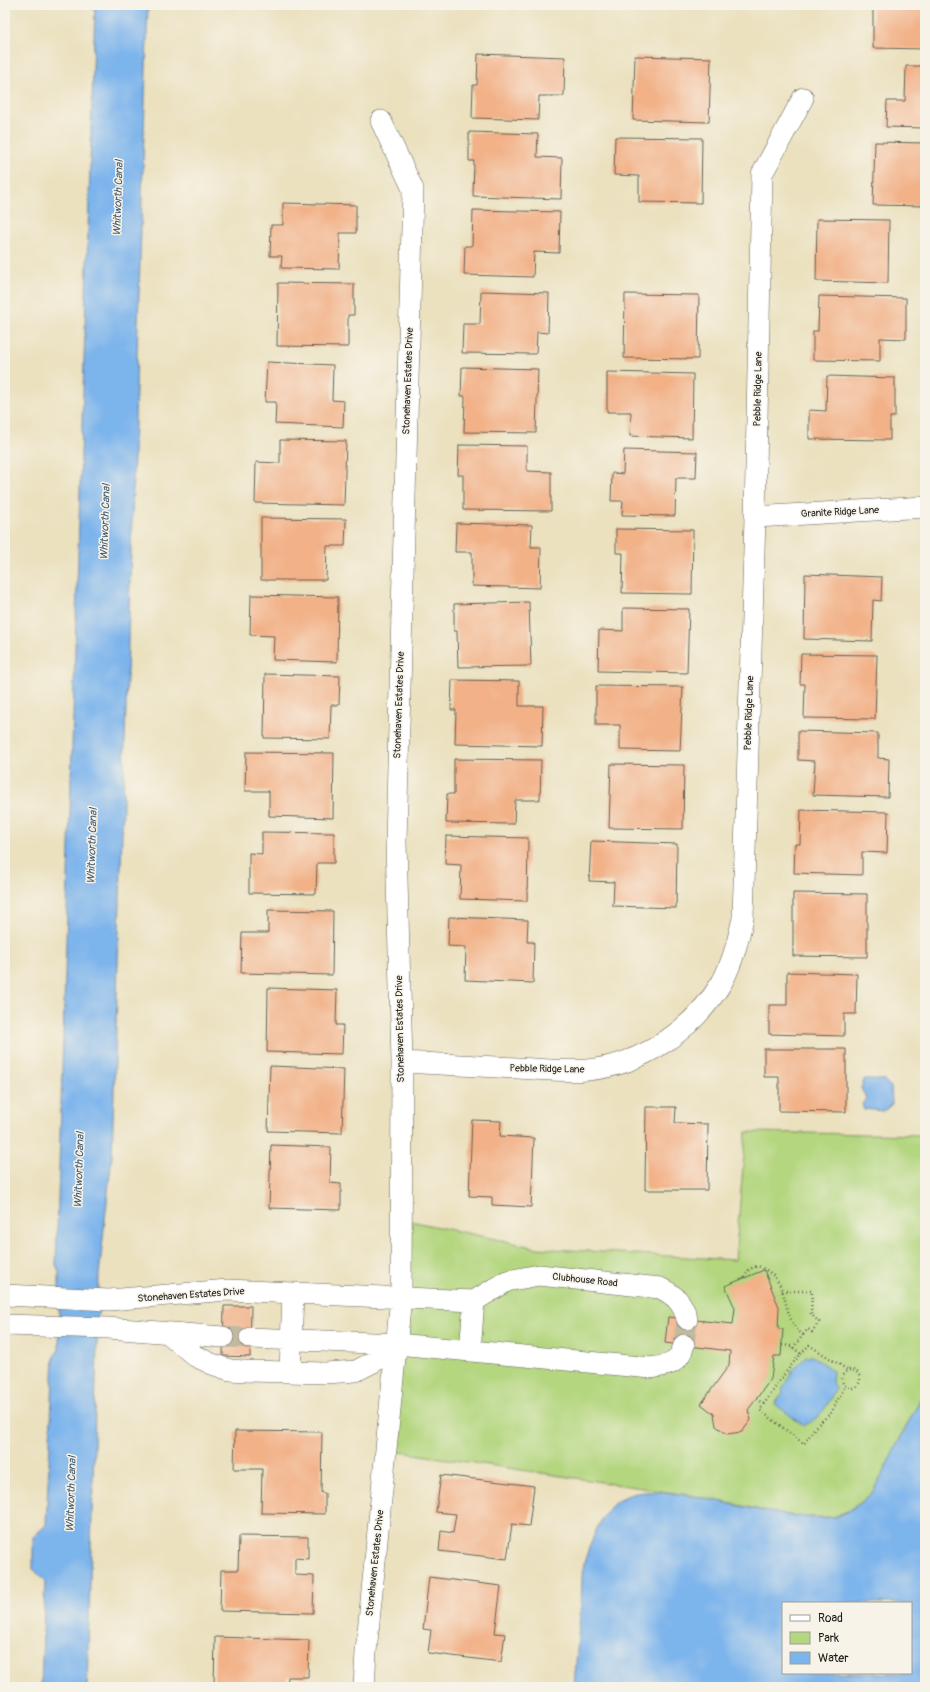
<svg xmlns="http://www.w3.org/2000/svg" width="930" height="1692" font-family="Pangolin,sans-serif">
<rect width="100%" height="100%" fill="#f7f3e8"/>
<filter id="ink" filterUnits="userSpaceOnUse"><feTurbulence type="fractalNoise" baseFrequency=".025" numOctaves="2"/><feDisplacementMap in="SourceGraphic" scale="8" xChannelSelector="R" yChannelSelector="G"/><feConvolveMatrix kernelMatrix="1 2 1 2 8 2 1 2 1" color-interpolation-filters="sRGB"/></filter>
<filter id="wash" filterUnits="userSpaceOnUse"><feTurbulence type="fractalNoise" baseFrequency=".012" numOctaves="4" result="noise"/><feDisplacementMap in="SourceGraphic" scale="16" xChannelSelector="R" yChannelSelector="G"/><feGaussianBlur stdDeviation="0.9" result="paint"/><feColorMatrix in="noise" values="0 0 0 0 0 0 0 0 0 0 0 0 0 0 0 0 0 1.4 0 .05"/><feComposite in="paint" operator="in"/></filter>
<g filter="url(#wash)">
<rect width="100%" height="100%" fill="#ebe1bf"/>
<!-- green -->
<path fill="#b3d67e" stroke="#68794d" d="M746,1132L925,1135V1390L873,1492L862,1502L850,1510L832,1517H807L780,1514L695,1496L387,1450L401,1219L537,1248L735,1260Z"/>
<!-- water -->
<path fill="#7cb4ec" stroke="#4c6884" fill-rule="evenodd" d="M95,5H148L112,1155L99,1275L87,1687H41L45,1581L33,1569V1537L46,1525L54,1356L59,1350V1272L56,1265Z
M864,1080H884L891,1087L892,1104L884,1111L864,1109L862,1104C869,1097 864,1096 861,1088Z
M811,1355L833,1371L832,1383L836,1389C830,1396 829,1404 823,1411C819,1417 813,1419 809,1424L807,1422L804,1426L775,1404L784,1391L782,1389L793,1370L807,1356L809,1358Z
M925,1390V1687H574C576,1659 579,1631 581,1603C582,1590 581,1576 584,1563C589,1546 601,1513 616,1502C632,1490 651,1491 671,1493C713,1497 753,1512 796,1516C807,1517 820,1519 832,1517C848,1514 861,1503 873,1492ZM783,1603H911V1673H783Z"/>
<g id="blocks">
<!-- building -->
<path fill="#f2b187" d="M873,5H925V49L873,48Z
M478,54L565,57L564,96H539L538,120L472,118L473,85H477Z
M635,56L711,58L709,122L633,120Z
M906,66H925V128L886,127L887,101H905Z
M469,132L538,134L537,157L562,158L561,199L473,196L474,161H469Z
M615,137L702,138L701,203L639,202V176L614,175Z
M875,142L925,143V206L873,205Z
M283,203L356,205V233H340L339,269L281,268L282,256H270L271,225H283Z
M473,210L560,212L559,253L534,252L533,277L464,275L465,246H472Z
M817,219L889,220L888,283L816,281Z
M278,283L354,284V315H348V347L277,346Z
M481,291L549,293L548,333L537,332L536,354L462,353L463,324H480Z
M625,294L699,295L698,359L624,358Z
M819,296L906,298V339L880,338V361L813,360V331H818Z
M267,362L333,365L332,400L344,401L343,427L275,424L276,402H265Z
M462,367L538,369L536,433L464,432L465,396H461Z
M607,372L693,374L692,438L630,436L631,412H607Z
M827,376L895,378V417H890V440L809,439V410L826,411Z
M280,440L346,441L344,505L255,503L256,462L280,463Z
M459,445L527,446V471L551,472V511L463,510V475H458Z
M624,450L697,452L696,478H676L675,516L622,515L623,501H611L612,473L623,474Z
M261,518L346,519L345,546H327L326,580H261Z
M456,523L532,525L531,547H541L540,588L472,586V552H455Z
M616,529L693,530L692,594L622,593L623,553H616Z
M805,574L882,577L881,601L873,600L872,641L804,639Z
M251,595L338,597L337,662L273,660L274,636L250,635Z
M529,602L531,666L458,667L457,631H454V604Z
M623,608L689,609L687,673L598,671L599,630L623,631Z
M801,654L877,655L875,719L804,718L805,684H800Z
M265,674L340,676L339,705H331L330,739L264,738Z
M452,680L519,681V706H543L542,746L455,744L456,710H451Z
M596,686L683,687L680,751L620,750V725H596Z
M798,731L878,733V758L889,759L888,797L813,795L815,761L798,760Z
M246,752L334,753L333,818L269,816V791H245Z
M454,759L541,760L540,800H515L514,824L446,823L447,794H454Z
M611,764L684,765L683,829L609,828Z
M801,810L888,812L887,853L862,852V875L794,873L795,844H800Z
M262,832L334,833V863H317L316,894L249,893V853L262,854Z
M446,836L528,838L527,901L460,899L461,865L445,864Z
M591,841L677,844L676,908L613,906L614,882L589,881Z
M793,893L867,894V957L793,956Z
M268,910L333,911L332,975L241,973L242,933H268Z
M449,917L528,920L527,942H534L533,983L465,980L466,947L448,946Z
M787,972L857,974L856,1014H844V1036L769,1034V1005H787Z
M268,988L337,990L336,1025H343L342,1054L267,1052Z
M764,1049H846V1112L779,1111V1077H764Z
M270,1066L344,1069L342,1133L268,1131Z
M646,1107H676L675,1123L708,1124L707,1190H645Z
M472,1120L501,1121L500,1136L534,1138L531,1207L492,1205V1197L469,1196Z
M271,1145L331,1147L330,1183L341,1184V1210L269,1208Z
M764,1270L779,1307L778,1329H783L781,1356H774L771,1379L748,1410L751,1420L742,1432L727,1434L716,1426L714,1414L701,1404L729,1365L730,1351L665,1343L668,1317L733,1324L735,1308L725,1286Z
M224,1306H251L250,1357L223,1356Z
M235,1431L322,1432L321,1493H325V1514L261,1513L262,1469H234Z
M441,1475L534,1486L529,1526L512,1524L507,1559L439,1551L441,1531L453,1533L456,1514L436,1512Z
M239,1536L308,1537V1559L295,1558V1575L314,1576L313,1613L220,1611L221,1570H238Z
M429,1577L501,1586L495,1633L505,1634L501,1662L428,1653L431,1630L423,1629Z
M215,1637L309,1640L308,1677H288L287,1687H230V1685H214Z"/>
</g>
</g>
<g filter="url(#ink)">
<use href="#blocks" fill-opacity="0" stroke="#646155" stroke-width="1"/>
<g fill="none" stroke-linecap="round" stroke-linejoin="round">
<!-- minor-tunnel -->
<path stroke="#c2ba9e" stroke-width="21" stroke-dasharray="21 10" stroke-linecap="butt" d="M223,1337L250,1338
M684,1345L687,1319"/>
<defs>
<path id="minor" d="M755,517L925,507
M402,1062C440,1064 479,1066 517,1068C540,1069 564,1072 587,1070C643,1065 694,1029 722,982C733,962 738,940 743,918L755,517L762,174L803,98
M5,1295L109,1300L228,1290L474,1301L507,1281L539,1275L660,1288C675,1295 683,1303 687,1319
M5,1325L108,1328L223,1337
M168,1333L195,1356L212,1364L230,1370L245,1371L325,1373L356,1371L381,1358L397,1344
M250,1338L397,1344L651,1368C669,1365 678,1365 684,1345
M470,1351L474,1301
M290,1372L293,1293
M364,1687L366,1652L401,1297L402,1062L396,842L413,189L381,121"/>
</defs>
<!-- minor casing -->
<use href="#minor" stroke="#646155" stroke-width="22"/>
<!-- path -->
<path stroke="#646155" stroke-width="2.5" stroke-dasharray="1 3" stroke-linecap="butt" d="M745,1278C747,1270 750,1268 758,1266C794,1280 778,1316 803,1335L793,1348
M782,1291H812L811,1314L819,1322L812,1332L808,1329L803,1335
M782,1345L791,1346L801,1354C785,1371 774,1390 760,1410L804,1444L815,1427L831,1413L845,1386
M801,1354L809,1345L848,1370
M842 1379a9 9 0 1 1 18 0a9 9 0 1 1-18 0Z
M756,1399L764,1404"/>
<!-- minor -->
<use href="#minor" stroke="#fff" stroke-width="21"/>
</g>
</g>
<g text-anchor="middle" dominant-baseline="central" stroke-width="3" stroke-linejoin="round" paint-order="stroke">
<!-- street labels -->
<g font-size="10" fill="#1c1c1c" stroke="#f7f3e8">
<text transform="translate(408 381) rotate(-88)">Stonehaven Estates Drive</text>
<text transform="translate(758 389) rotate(-89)">Pebble Ridge Lane</text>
<text transform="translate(840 512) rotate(-3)">Granite Ridge Lane</text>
<text transform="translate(399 705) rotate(-88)">Stonehaven Estates Drive</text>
<text transform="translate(749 713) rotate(-88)">Pebble Ridge Lane</text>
<text transform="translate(400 1029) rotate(-91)">Stonehaven Estates Drive</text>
<text transform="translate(547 1069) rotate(1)">Pebble Ridge Lane</text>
<text transform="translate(585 1280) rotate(6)">Clubhouse Road</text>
<text transform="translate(191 1295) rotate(-4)">Stonehaven Estates Drive</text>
<text transform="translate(375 1563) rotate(-84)">Stonehaven Estates Drive</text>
</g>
<!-- water labels -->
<g font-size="11" font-style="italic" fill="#42596f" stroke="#f7f3e8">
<text transform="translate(118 198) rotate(-88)">Whitworth Canal</text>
<text transform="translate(105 522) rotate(-88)">Whitworth Canal</text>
<text transform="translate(92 846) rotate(-88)">Whitworth Canal</text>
<text transform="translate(79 1170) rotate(-88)">Whitworth Canal</text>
<text transform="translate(71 1494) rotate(-88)">Whitworth Canal</text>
</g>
</g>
<!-- margin -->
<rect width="930" height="1692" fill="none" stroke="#f7f3e8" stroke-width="20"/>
<!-- legend -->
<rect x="782" y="1602" width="130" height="72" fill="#f7f3e8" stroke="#9f9d96"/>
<rect x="790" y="1615" width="20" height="6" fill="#ffffff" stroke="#9f9d96"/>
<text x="818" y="1622" font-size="12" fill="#1c1c1c">Road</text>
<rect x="790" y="1632" width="20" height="12" fill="#b3d67e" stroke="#9f9d96"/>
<text x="818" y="1642" font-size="12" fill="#1c1c1c">Park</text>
<rect x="790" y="1652" width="20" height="12" fill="#7cb4ec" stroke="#9f9d96"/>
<text x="818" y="1662" font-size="12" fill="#1c1c1c">Water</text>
</svg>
